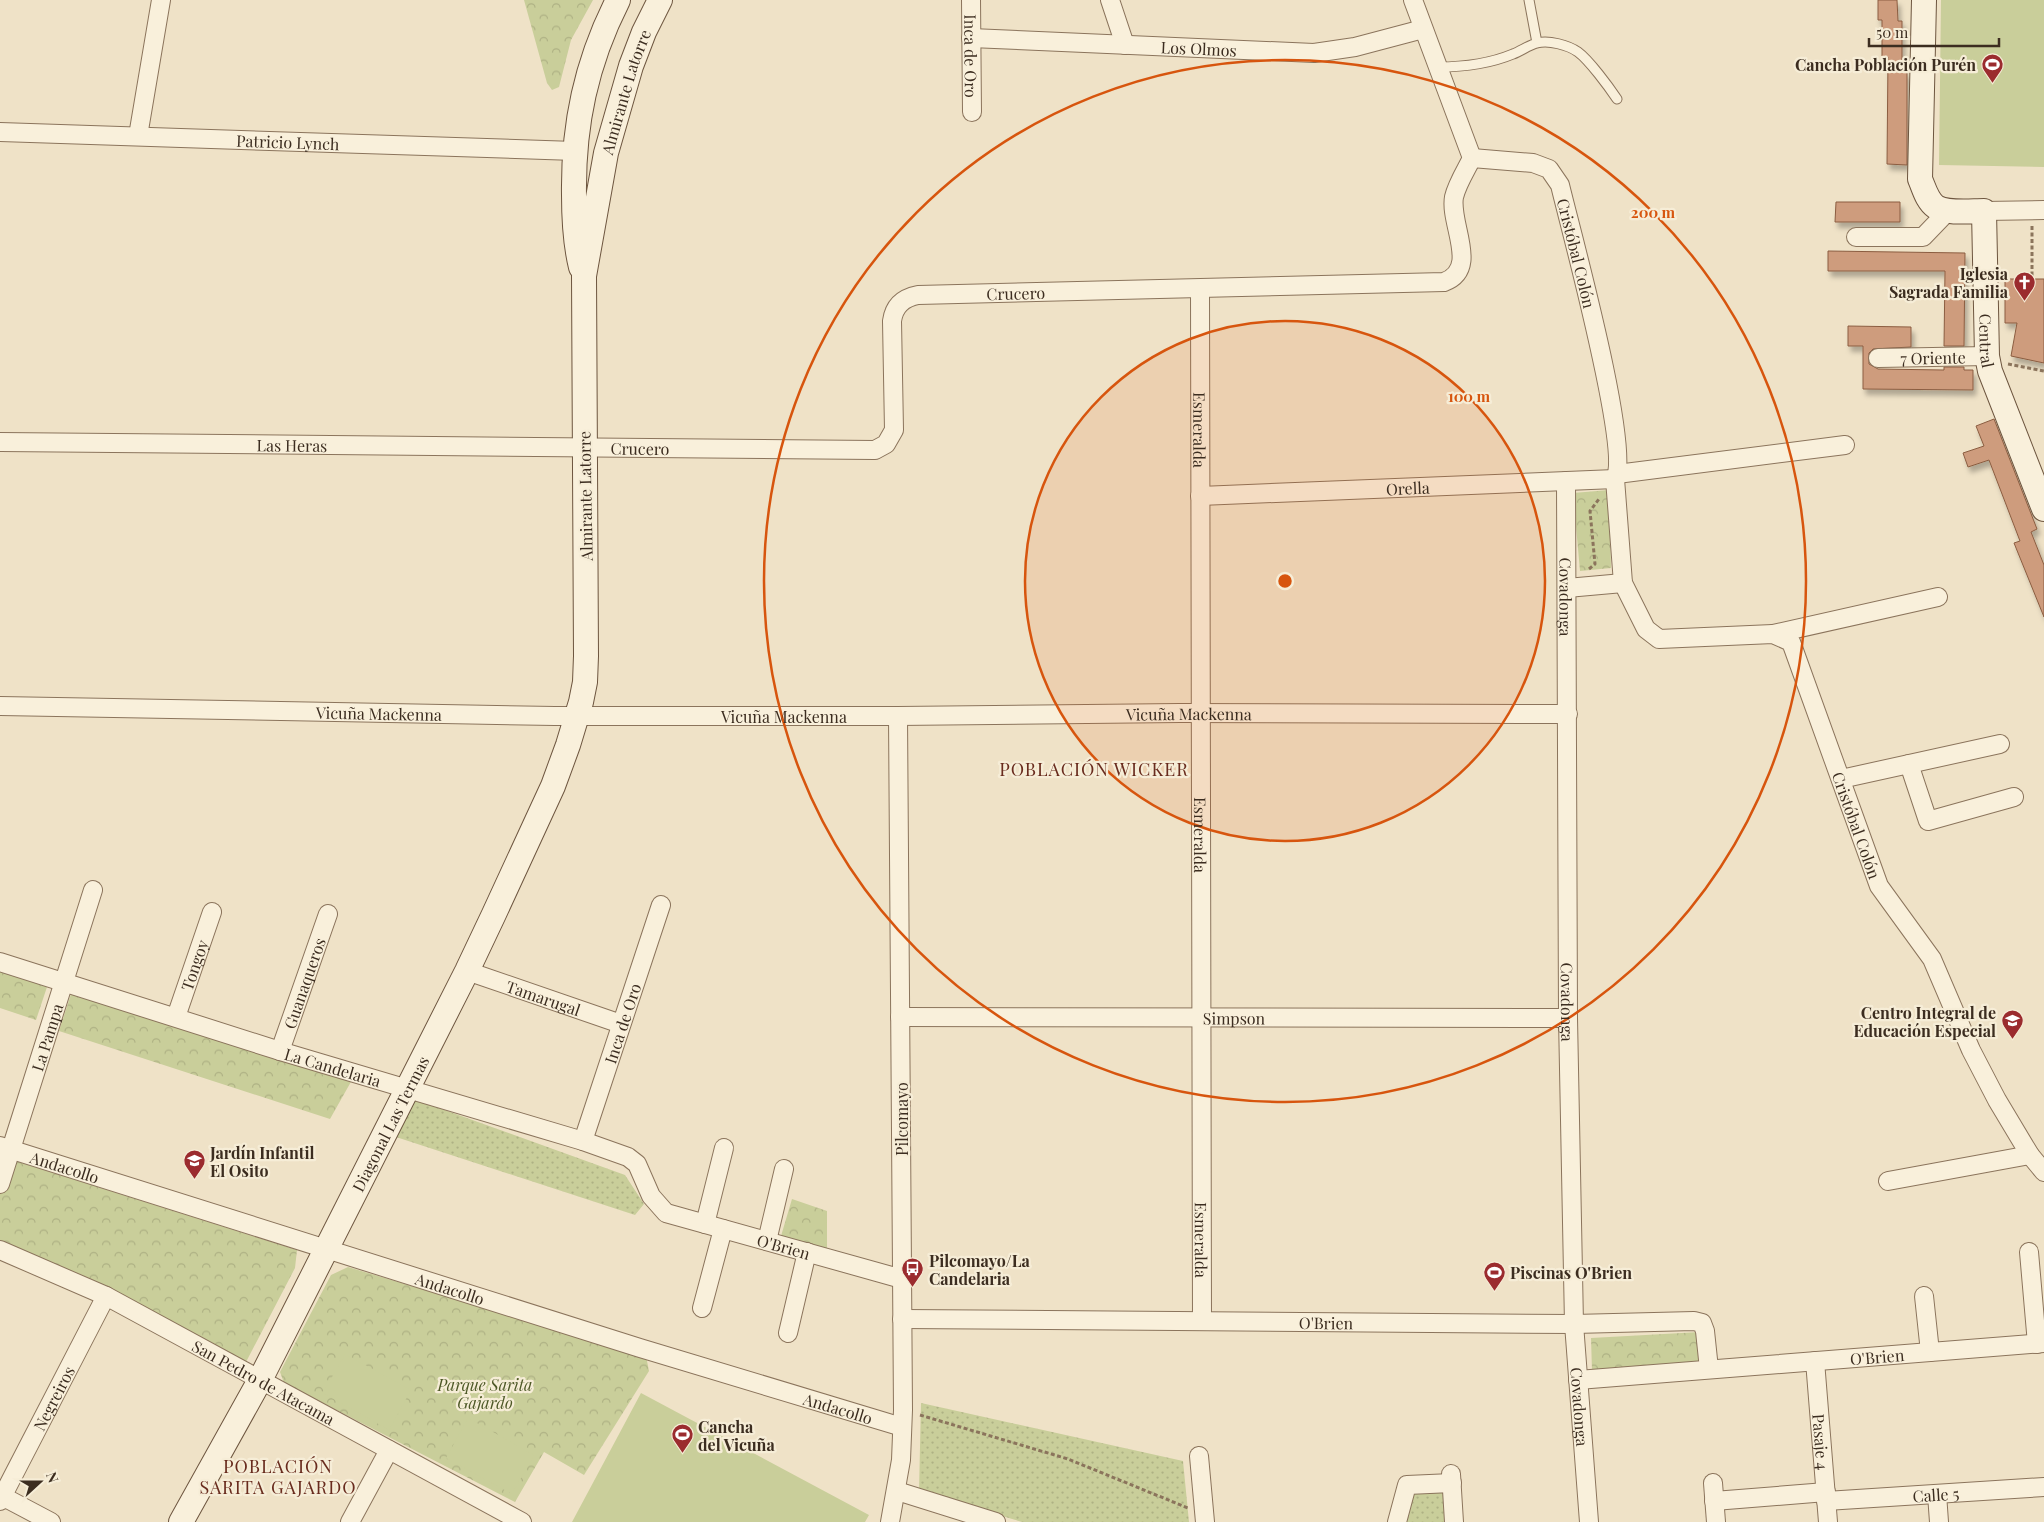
<svg xmlns="http://www.w3.org/2000/svg" width="2044" height="1522" font-family="'Playfair Display',serif">
<defs>
<pattern id="grass-dots" width="8" height="8" patternUnits="userSpaceOnUse" patternTransform="scale(1.25)"><rect width="8" height="8" fill="#c9ce9a"/><path d="M2 2h.1M6 6h.1" fill="none" stroke="#aeb184" stroke-width="1.8" stroke-linecap="round"/></pattern>
<pattern id="park-crowns" width="20" height="18" patternUnits="userSpaceOnUse" patternTransform="scale(1.25)"><rect width="20" height="18" fill="#c9ce9a"/><path d="M2 6a3 3 0 1 1 6 0M12 15a3 3 0 1 1 6 0" fill="none" stroke="#aeb184"/></pattern>
<filter id="shadow"><feDropShadow dx="3" dy="5.5" stdDeviation="2.5" flood-color="#0004"/></filter>
</defs>
<rect width="100%" height="100%" fill="#efe2c7"/>
<!-- grass -->
<path fill="url(#grass-dots)" d="M414,1099L625,1175L644,1204L635,1215L396,1137Z
M921,1403L1183,1461L1189,1522H1022L919,1491Z
M1447,1492L1448,1522H1406L1414,1493Z"/>
<!-- park -->
<path fill="url(#park-crowns)" d="M524,0H593L571,40L559,87L552,90L547,83Z
M1609,490L1611,568L1580,571L1573,493Z
M0,959L51,975L36,1020L0,1008Z
M72,991L352,1080L330,1119L59,1031Z
M0,1156L297,1250L295,1268L246,1362L0,1246Z
M792,1199L827,1211V1251L781,1236Z
M348,1267L646,1356L649,1371L584,1475L544,1452L515,1502L284,1383L280,1372L331,1275Z
M1700,1332L1702,1365L1592,1371L1591,1338Z"/>
<!-- pitch -->
<path fill="#c9ce9a" d="M1941,0H2044V167L1939,165Z
M345,1354L411,1390L389,1430L323,1393Z
M641,1393L869,1515L865,1522H572Z
M468,1418L534,1455L512,1494L446,1458Z"/>
<!-- building -->
<path fill="#ce9c7d" stroke="#8b5d41" filter="url(#shadow)" d="M1878,0H1897L1898,21H1902V72H1907V165L1887,164L1888,57H1882V20H1878Z
M1836,202H1900V222H1835Z
M1828,251L1965,253L1964,346H1944L1945,271H1828Z
M2005,279H2044V363L2011,356L2017,323H2005Z
M1848,326L1911,327V347L1873,349L1869,353V364L1878,369L1944,370V367H1964V370H1973V390L1863,389V346H1848Z
M1994,419L2037,529L2031,532L2044,565V617L2014,543L2020,541L1989,460L1968,467L1963,453L1984,446L1976,426Z"/>
<g fill="none" stroke-linecap="round" stroke-linejoin="round">
<defs>
<path id="lane" d="M1529,0L1537,43
M1438,67C1463,67 1489,64 1513,54C1521,51 1529,45 1537,43C1549,40 1568,45 1578,52C1589,60 1609,87 1617,99"/>
<g id="street">
<path id="s1" d="M971,0L972,112"/>
<path d="M1110,0L1125,45"/>
<path d="M1413,0L1472,158"/>
<path id="s2" d="M971,38L1314,53L1355,47L1423,29"/>
<path id="s3" d="M0,132L575,151"/>
<path d="M138,136L161,0"/>
<path id="s4" d="M1472,158L1533,163L1549,169L1560,185C1571,231 1631,449 1615,479L1623,583L1646,629L1659,639L1773,634L1791,642L1879,886L1932,959L1971,1050L1997,1100L2030,1155L2044,1172"/>
<path d="M1984,211L2044,210"/>
<path d="M1856,237H1923L1949,210"/>
<path id="s5" d="M1200,289L1202,1321"/>
<path id="s6" d="M1878,358L1987,356"/>
<path id="s7" d="M0,442L875,450L886,444L894,430L892,321C894,306 903,298 918,295L1444,282C1480,269 1449,224 1454,197C1457,184 1466,170 1472,158"/>
<path d="M1617,474L1845,445"/>
<path id="s8" d="M1566,481L1568,1018L1574,1324L1589,1522"/>
<path id="s9" d="M1200,496L1615,479"/>
<path d="M1567,588L1623,583"/>
<path d="M1773,634L1938,597"/>
<path id="s10" d="M0,706L555,716H898L1180,713L1568,714"/>
<path d="M1909,764L1928,821L2014,797"/>
<path d="M1841,779L2000,744"/>
<path id="s11" d="M0,962L280,1051L583,1141L628,1157L637,1164L651,1196L666,1213L902,1279"/>
<path id="s12" d="M467,971L621,1024"/>
<path id="s13" d="M176,1017L212,912"/>
<path id="s14" d="M900,1017L1568,1018"/>
<path id="s15" d="M280,1051L328,914"/>
<path id="s16" d="M583,1141L661,905"/>
<path id="s17" d="M0,1146L640,1348L902,1427"/>
<path d="M1888,1181L2030,1155"/>
<path id="s18" d="M0,1184L93,890"/>
<path d="M705,1224L724,1148"/>
<path d="M767,1241L784,1169"/>
<path id="s19" d="M0,1250L106,1296L522,1522"/>
<path d="M2029,1252L2037,1344"/>
<path d="M1924,1296L1930,1352"/>
<path d="M702,1308L723,1229"/>
<path id="s20" d="M902,1319L1574,1324L1694,1321L1702,1323L1705,1331L1709,1369"/>
<path d="M788,1333L807,1252"/>
<path id="s21" d="M1815,1361L1828,1522"/>
<path id="s22" d="M1578,1380L2044,1343"/>
<path d="M1199,1456L1205,1522"/>
<path d="M1451,1474L1454,1522"/>
<path d="M1713,1483L1716,1522"/>
<path d="M897,1491L996,1522"/>
<path d="M1937,1494L1939,1522"/>
<path d="M0,1495L51,1522"/>
<path id="s23" d="M0,1501L106,1296"/>
<path d="M1714,1501L1826,1492"/>
<path id="s24" d="M1826,1501L2044,1487"/>
<path d="M350,1522L389,1450"/>
<path d="M890,1522L901,1460L903,1410L898,716"/>
<path d="M1397,1522L1407,1485L1452,1483"/>
</g>
<g id="secondary">
<path id="s25" d="M1924,0L1920,179C1924,188 1927,201 1936,207C1948,214 1971,211 1984,211L1987,356L1990,371L2044,509"/>
<path d="M581,267C575,243 574,220 574,195C573,125 586,63 618,0"/>
<path id="s26" d="M181,1522L260,1380L467,971L494,914L553,786L568,745L581,702L585,682L586,656L584,276L606,153L631,66L644,32L660,0"/>
</g>
</defs>
<!-- lane casing -->
<use href="#lane" stroke="#8b745c" stroke-width="11"/>
<!-- street casing -->
<use href="#street" stroke="#8b745c" stroke-width="20"/>
<!-- secondary casing -->
<use href="#secondary" stroke="#6d553f" stroke-width="26"/>
<!-- path -->
<path stroke="#8b745c" stroke-width="3" stroke-dasharray="4 2.5" stroke-linecap="butt" d="M2032,226V279
M2008,364L2044,371
M1589,569L1595,564L1590,511L1599,499
M920,1415L1068,1459L1188,1508"/>
<!-- lane -->
<use href="#lane" stroke="#f9f0db" stroke-width="9"/>
<!-- street -->
<use href="#street" stroke="#f9f0db" stroke-width="18"/>
<!-- secondary -->
<use href="#secondary" stroke="#f9f0db" stroke-width="24"/>
</g>
<!-- distance rings -->
<circle cx="1285" cy="581" r="260" fill="#d7550e" fill-opacity=".12"/>
<g fill="none" stroke="#d7550e" stroke-width="2.5">
<circle cx="1285" cy="581" r="260"/>
<circle cx="1285" cy="581" r="521"/>
</g>
<!-- icons -->
<defs>
<symbol id="stadium-pin" viewBox="-11 -11 22 30"><path d="M0 17L-7.5 6A9.5 9.5 0 1 1 7.5 6Z" fill="#9b2b2e" stroke="#f6edd7"/><path d="M0-5a6.5 5 0 1 0 0 10a6.5 5 0 1 0 0-10ZM-3.5-1.8h7v3.6h-7Z" fill="#fff"/></symbol>
<symbol id="church-pin" viewBox="-11 -11 22 30"><path d="M0 17L-7.5 6A9.5 9.5 0 1 1 7.5 6Z" fill="#9b2b2e" stroke="#f6edd7"/><path d="M-1.2-6h2.4v3.5h3.3v2.4h-3.3V6h-2.4V-.1h-3.3v-2.4h3.3Z" fill="#fff"/></symbol>
<symbol id="school-pin" viewBox="-11 -11 22 30"><path d="M0 17L-7.5 6A9.5 9.5 0 1 1 7.5 6Z" fill="#9b2b2e" stroke="#f6edd7"/><path d="M0-5L7-2L0 1L-7-2ZM-4 1L0 2.5L4 1V4Q0 6-4 4Z" fill="#fff"/></symbol>
<symbol id="bus-pin" viewBox="-11 -11 22 30"><path d="M0 17L-7.5 6A9.5 9.5 0 1 1 7.5 6Z" fill="#9b2b2e" stroke="#f6edd7"/><path d="M-5-6H5V4H4V6H2V4H-2V6H-4V4H-5ZM-3.5-4V0h7V-4ZM-3.5 1.2v1.5H-2V1.2ZM2 1.2v1.5H3.5V1.2Z" fill="#fff"/></symbol>
</defs>
<g fill-rule="evenodd">
<use href="#stadium-pin" x="1980" y="52" width="25" height="34"/>
<use href="#church-pin" x="2012" y="270" width="25" height="34"/>
<use href="#school-pin" x="2000" y="1008" width="25" height="34"/>
<use href="#school-pin" x="182" y="1148" width="25" height="34"/>
<use href="#bus-pin" x="900" y="1256" width="25" height="34"/>
<use href="#stadium-pin" x="1482" y="1260" width="25" height="34"/>
<use href="#stadium-pin" x="670" y="1422" width="25" height="34"/>
</g>
<g text-anchor="middle" dominant-baseline="central" stroke-width="4.5" stroke-linejoin="round" paint-order="stroke">
<!-- street labels -->
<g font-size="16" fill="#3c2d20" stroke="#f6edd7">
<text stroke="none"><textPath href="#s2" startOffset="228">Los Olmos</textPath></text>
<text stroke="none"><textPath href="#s1" startOffset="56">Inca de Oro</textPath></text>
<text stroke="none"><textPath href="#s26" startOffset="1529">Almirante Latorre</textPath></text>
<text stroke="none"><textPath href="#s3" startOffset="288">Patricio Lynch</textPath></text>
<text stroke="none"><textPath href="#s4" startOffset="168">Cristóbal Colón</textPath></text>
<text stroke="none"><textPath href="#s7" startOffset="1150">Crucero</textPath></text>
<text stroke="none"><textPath href="#s25" startOffset="390">Central</textPath></text>
<text stroke="none"><textPath href="#s6" startOffset="55">7 Oriente</textPath></text>
<text stroke="none"><textPath href="#s5" startOffset="141">Esmeralda</textPath></text>
<text stroke="none"><textPath href="#s7" startOffset="292">Las Heras</textPath></text>
<text stroke="none"><textPath href="#s7" startOffset="640">Crucero</textPath></text>
<text stroke="none"><textPath href="#s9" startOffset="208">Orella</textPath></text>
<text transform="translate(585 496) rotate(-91)">Almirante Latorre</text>
<text stroke="none"><textPath href="#s8" startOffset="116">Covadonga</textPath></text>
<text stroke="none"><textPath href="#s10" startOffset="379">Vicuña Mackenna</textPath></text>
<text stroke="none"><textPath href="#s10" startOffset="1189">Vicuña Mackenna</textPath></text>
<text stroke="none"><textPath href="#s10" startOffset="784">Vicuña Mackenna</textPath></text>
<text stroke="none"><textPath href="#s4" startOffset="899">Cristóbal Colón</textPath></text>
<text stroke="none"><textPath href="#s5" startOffset="546">Esmeralda</textPath></text>
<text stroke="none"><textPath href="#s13" startOffset="55">Tongoy</textPath></text>
<text stroke="none"><textPath href="#s15" startOffset="72">Guanaqueros</textPath></text>
<text stroke="none"><textPath href="#s12" startOffset="81">Tamarugal</textPath></text>
<text stroke="none"><textPath href="#s8" startOffset="521">Covadonga</textPath></text>
<text stroke="none"><textPath href="#s14" startOffset="334">Simpson</textPath></text>
<text stroke="none"><textPath href="#s16" startOffset="124">Inca de Oro</textPath></text>
<text stroke="none"><textPath href="#s18" startOffset="154">La Pampa</textPath></text>
<text stroke="none"><textPath href="#s11" startOffset="349">La Candelaria</textPath></text>
<text transform="translate(901 1119) rotate(-90)">Pilcomayo</text>
<text stroke="none"><textPath href="#s26" startOffset="450">Diagonal Las Termas</textPath></text>
<text stroke="none"><textPath href="#s17" startOffset="68">Andacollo</textPath></text>
<text stroke="none"><textPath href="#s5" startOffset="951">Esmeralda</textPath></text>
<text stroke="none"><textPath href="#s11" startOffset="849">O'Brien</textPath></text>
<text stroke="none"><textPath href="#s17" startOffset="472">Andacollo</textPath></text>
<text stroke="none"><textPath href="#s20" startOffset="424">O'Brien</textPath></text>
<text stroke="none"><textPath href="#s22" startOffset="300">O'Brien</textPath></text>
<text stroke="none"><textPath href="#s19" startOffset="295">San Pedro de Atacama</textPath></text>
<text stroke="none"><textPath href="#s23" startOffset="116">Negreiros</textPath></text>
<text stroke="none"><textPath href="#s17" startOffset="878">Andacollo</textPath></text>
<text stroke="none"><textPath href="#s8" startOffset="926">Covadonga</textPath></text>
<text stroke="none"><textPath href="#s21" startOffset="81">Pasaje 4</textPath></text>
<text stroke="none"><textPath href="#s24" startOffset="110">Calle 5</textPath></text>
</g>
<!-- poi labels -->
<g font-size="16" font-weight="bold" fill="#3c2d20" stroke="#f6edd7" text-anchor="start">
<text x="1976" y="64" text-anchor="end">Cancha Población Purén</text>
<text x="2008" y="273" text-anchor="end">Iglesia<tspan x="2008" dy="18">Sagrada Familia</tspan></text>
<text x="1996" y="1012" text-anchor="end">Centro Integral de<tspan x="1996" dy="18">Educación Especial</tspan></text>
<text x="210" y="1152">Jardín Infantil<tspan x="210" dy="18">El Osito</tspan></text>
<text x="929" y="1260">Pilcomayo/La<tspan x="929" dy="18">Candelaria</tspan></text>
<text x="1510" y="1272">Piscinas O'Brien</text>
<text x="698" y="1426">Cancha<tspan x="698" dy="18">del Vicuña</tspan></text>
</g>
<!-- park labels -->
<g font-size="16" font-style="italic" fill="#4d5826" stroke="#f6edd7">
<text x="485" y="1384">Parque Sarita<tspan x="485" dy="18">Gajardo</tspan></text>
</g>
<!-- neighbourhood labels -->
<g font-size="18" letter-spacing="1" fill="#692c1e" stroke="#f6edd7">
<text x="1094" y="769">POBLACIÓN WICKER</text>
<text x="278" y="1466">POBLACIÓN<tspan x="278" dy="21">SARITA GAJARDO</tspan></text>
</g>
</g>
<circle cx="1285" cy="581" r="8" fill="#d7550e" stroke="#f6edd7" stroke-width="2.5"/>
<g font-size="15" text-anchor="middle" font-weight="bold" fill="#d7550e" stroke="#f6edd7" stroke-width="4.5" stroke-linejoin="round" paint-order="stroke">
<text x="1653" y="218">200 m</text>
<text x="1469" y="402">100 m</text>
</g>
<!-- north arrow -->
<g transform="translate(40 1482) rotate(69)" stroke="#f6edd7" stroke-width="4" paint-order="stroke">
<path d="M0-4L9 19L0 12L-9 19Z" fill="#3c2d20"/>
<text y="-8" font-size="14" font-weight="bold" text-anchor="middle" fill="#3c2d20">N</text>
</g>
<!-- scale -->
<path d="M1869 38v8h130v-8" fill="none" stroke="#3c2d20" stroke-width="2.5"/>
<text x="1876" y="38" font-size="15" fill="#3c2d20" stroke="#f6edd7" stroke-width="4" paint-order="stroke">50 m</text>
</svg>
